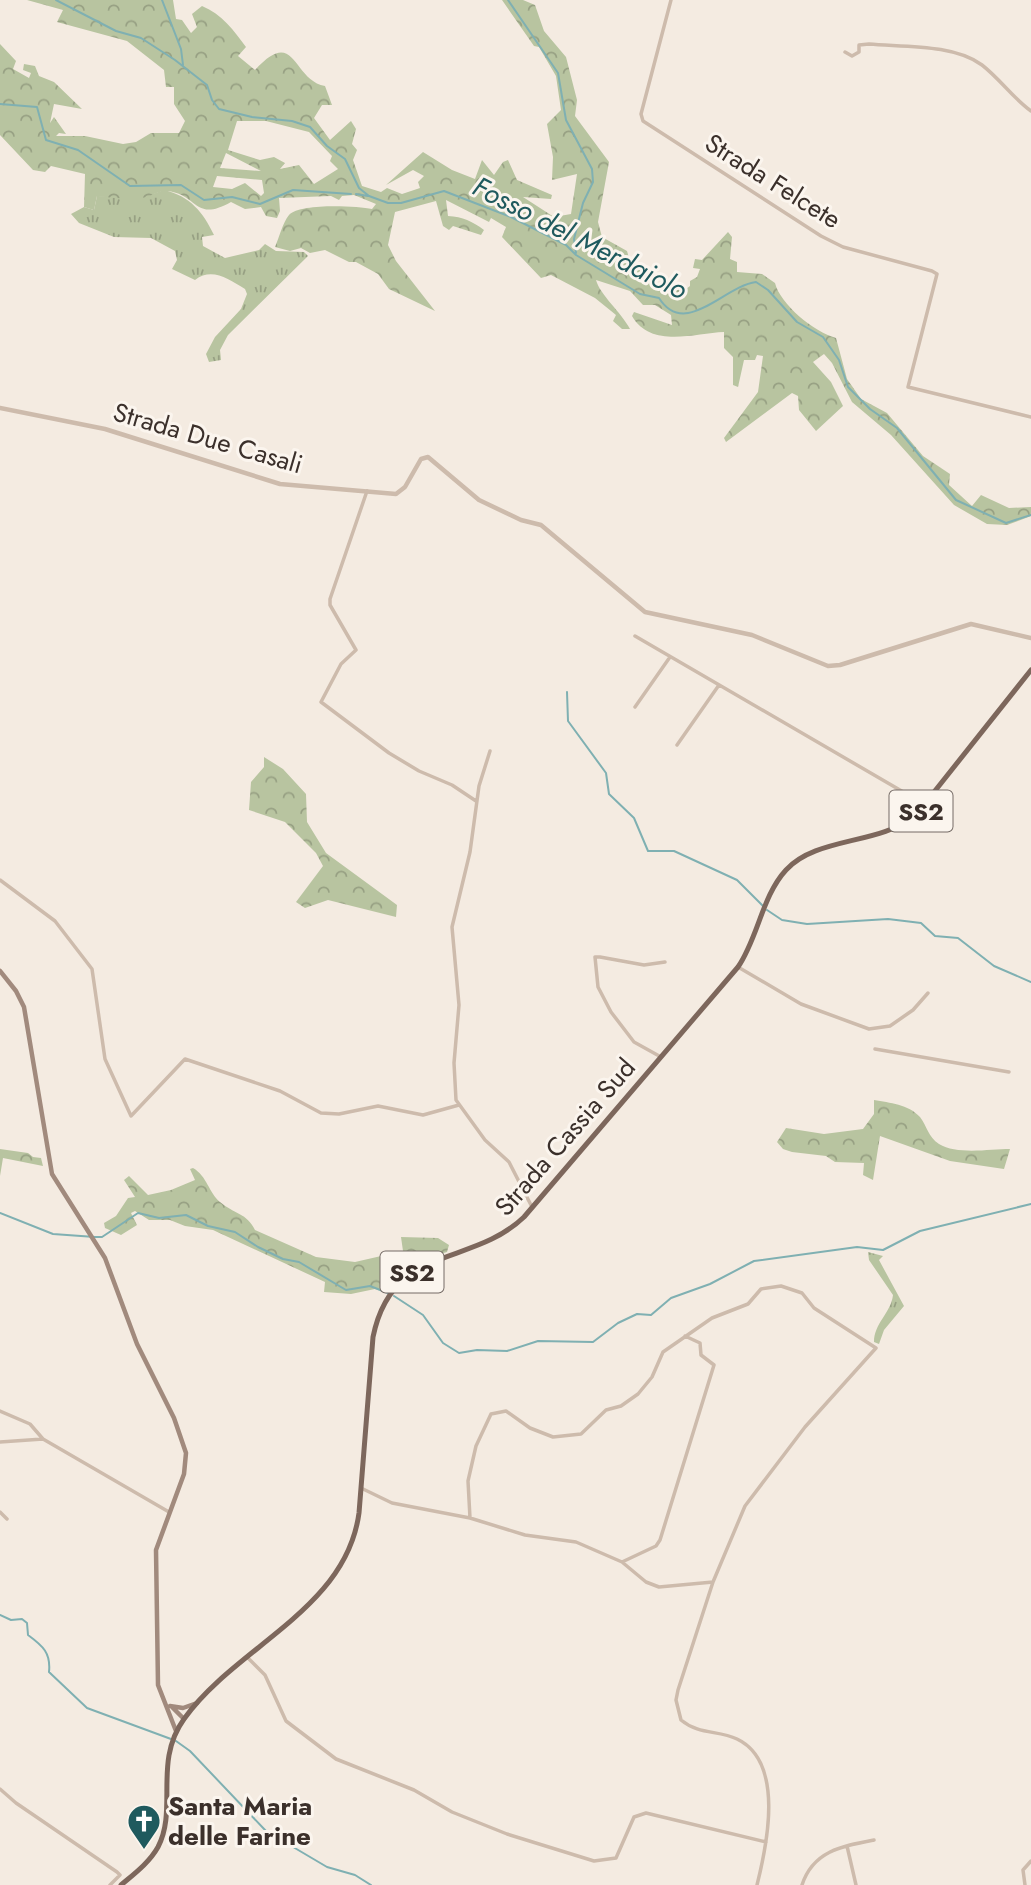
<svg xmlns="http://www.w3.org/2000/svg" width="1031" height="1885" font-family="Jost,sans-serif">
<defs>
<pattern id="grass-tufts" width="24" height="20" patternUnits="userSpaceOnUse" patternTransform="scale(1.75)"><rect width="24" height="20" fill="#b8c4a0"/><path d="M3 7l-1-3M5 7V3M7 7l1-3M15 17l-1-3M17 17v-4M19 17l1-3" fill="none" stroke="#97a083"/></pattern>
<pattern id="forest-crowns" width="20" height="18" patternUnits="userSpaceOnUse" patternTransform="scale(1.75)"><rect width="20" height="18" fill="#b8c4a0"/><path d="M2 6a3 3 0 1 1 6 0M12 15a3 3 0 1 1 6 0" fill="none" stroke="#97a083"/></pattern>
</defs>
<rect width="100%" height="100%" fill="#f4ebe1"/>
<!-- grass -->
<path fill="url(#grass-tufts)" d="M164,190C190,196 203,212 214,235L202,237L203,246L225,258L259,250L265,244L276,251L304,252L308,256L228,335L220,350L221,360L209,362L206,354L215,337L241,309L247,294L245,289C228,279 212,267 195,280L172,269L177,260L175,251L151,238L114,237L79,223L71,214L84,207L94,210L97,196L144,197Z
M868,1252L883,1256L879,1260L904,1306L884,1330L879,1344L874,1342C874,1323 891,1313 893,1295L869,1260Z"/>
<!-- forest -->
<path fill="url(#forest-crowns)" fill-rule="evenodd" d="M27,0H173L176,19L182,20L191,33L197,27L192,14L202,6C222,14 234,31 246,47L238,56L255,70C296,25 292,80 325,86L332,105H322L314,118L330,140L351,121L356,129L352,144L357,150L353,160L362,186L381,192L387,188L402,194L420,188L418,182L424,176L413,170L386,185L423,152L452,170L475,179L482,160L494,175L503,162L508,160L517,180L552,195L551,199L523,197L554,217L571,214L577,174L552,180L553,157L547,124L561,110L556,76L539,47L534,46L502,0H523L535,5L544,31L566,57L577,100L575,116L609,162L598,222L602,237L627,251L631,265L647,274L653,273L656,285L677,287L682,292L690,286V281L697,277L700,269L693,268L695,259L702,260L728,232L732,237L730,259L737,262V272L762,274L775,283C780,304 814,332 836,338L847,379L861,399L887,413L923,456L950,474L949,485L972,506L981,495L1009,508L1031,507V516L1007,525L987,524L954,505L891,435L852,402L832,363L824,354L813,362L831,382L843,406L816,431L799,410L798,396L792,393L726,442L724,438L758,392L763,356L757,355L755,360H744L738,387L733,385V357L724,348V332C695,333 651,349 632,316L634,312L672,325L671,315L655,305H643L630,291L596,280C600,295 621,312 630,329H622L613,321L616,315L595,298L551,275L541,278L502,237L506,227L491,218L489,222L446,200L448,216C463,217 472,221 484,230L481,235L453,226L449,230L443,226L436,201L395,212L388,245L396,261L435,311L389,289L378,274L356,262H349L325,250L310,253L301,248L290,251L275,247C279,238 283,222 289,215C300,203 356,206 372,209L376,204L354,195L342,196L339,200L331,196L279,198L280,211L277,218L266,216L261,207L245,209L231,202C194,223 198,194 167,191C159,190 150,197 141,198C126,199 112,198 97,196L94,210L84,207L85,174L51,166L45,172L33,170L0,135V44L16,61L13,69L29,78L31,73L23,70L24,64L35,66L39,76L54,82L82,109L54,104L50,123L54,117L66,134L59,133L56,136H85L123,144L136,142L151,133H179L185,121L174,104V87H166L164,70L127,41L57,22L63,10ZM266,121L309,132L332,156L330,161L338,169L314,184L299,165L280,169L285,163L274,157L260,160L228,150L237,121ZM226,153L261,171L220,168ZM217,176L262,180L264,193L261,196L245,183L232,189L213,187Z
M264,757L283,769L306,794L307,822L326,853L397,905L396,917L328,900L305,908L296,902L323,866L316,853L285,822L249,810L251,782L264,767Z
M874,1100C890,1103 908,1104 920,1117C927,1126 928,1137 939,1144C957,1155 989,1149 1010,1149L1004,1169L950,1161L880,1136L873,1180L863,1175L864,1163L835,1162L826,1156L792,1152L783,1149L777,1142L786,1128L824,1134L863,1129L874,1114Z
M0,1149L28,1153L33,1157L41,1158L43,1166L3,1158L0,1176Z
M193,1168C207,1176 209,1193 220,1202C234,1214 247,1213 255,1230L316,1257L355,1262L403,1251L401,1237L438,1238L449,1245L447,1252C421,1260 405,1273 387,1293L375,1289L351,1294L324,1292L325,1282L213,1230L185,1226L170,1220H149L135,1211L131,1213L137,1225L121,1235L105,1228L104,1223L116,1216L128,1198L135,1197L124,1180L129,1176L148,1195L171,1190L195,1180L190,1169Z"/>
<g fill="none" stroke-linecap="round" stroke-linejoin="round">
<!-- stream -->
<path stroke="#7fb0b2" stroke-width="2" d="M56,0L116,31L141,38L175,60L207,85L212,100L219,109L252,117L292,121L310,127L327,146L345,159L359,188L369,196L388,203H401L444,191L511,217L566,245L576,255L640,294L659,298C685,339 724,286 756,282L768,290L797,322L823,337L839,360L848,387L870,409L897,428L956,500L1006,523L1031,515
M162,0L181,49L183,65
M508,0L558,73L566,120L592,169L593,182L583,203L574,239L576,253
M0,104L37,107L46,140L78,150L130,186L181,185L204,200L232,197L260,204L293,190L351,194
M356,194L368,196
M567,692L568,721L606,773L609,794L634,818L648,851H674L737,880L763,906
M767,910L782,920L807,924L888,919L921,923L935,936L958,938L994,966L1031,982
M0,1213L53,1234L95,1237H102L138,1213L159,1218L186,1215L208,1226L235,1232L258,1247L283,1259L299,1262L346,1290L370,1286L388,1293
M394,1296L423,1315L443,1343L459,1353L477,1350L507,1351L538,1341L593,1342L618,1323L637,1314L651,1315L671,1298L710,1284L754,1261L857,1247L883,1250L920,1231L1031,1204
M0,1615L11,1620L22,1619L27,1623L28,1635C43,1646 51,1653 49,1672L87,1708L171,1739
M176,1741L190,1751L266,1831L327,1867L355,1875L371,1885"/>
<!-- minor -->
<path stroke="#cdbbac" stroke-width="3.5" d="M671,0L641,114L643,121L821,236L843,247L932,271L937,274L908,387L1031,417
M845,52L852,56L859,52V45L869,44C903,47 954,44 982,65C1000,79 1013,98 1031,111
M367,491L330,599V605L356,650L341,664L321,702L389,753L419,771L452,785L476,801
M635,636L924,804
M635,707L670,657
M677,745L719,685
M490,751L479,786L470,852L452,927L459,1005L454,1063L456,1100L485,1140L509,1162L532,1207
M0,880L55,921L92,969L105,1059L131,1116L185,1059L280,1091L321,1113L339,1114L378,1106L423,1115L459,1105
M738,967L801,1004L869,1029L890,1026L913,1010L928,993
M875,1049L1009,1072
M661,1057L634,1042L611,1012L598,987L595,957H600L644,965L665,962
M0,1411L30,1424L43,1439
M0,1442L43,1439L169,1512
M361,1488L392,1503L470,1518L525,1535L576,1542L622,1562L646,1582L659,1587L713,1582
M0,1512L7,1519
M470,1518L468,1481L476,1446L491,1414L506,1411L530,1428L553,1437L581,1434L606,1410L621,1406L638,1394L652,1377L663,1352L712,1318L748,1304L761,1289L781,1286L802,1293L814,1308L876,1348L805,1427L745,1506L713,1582L678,1690L676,1700L681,1720C699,1735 718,1730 737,1739C785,1762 767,1845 757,1885
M622,1562L656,1546L660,1540L714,1365L701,1355L700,1343L685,1336
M248,1658L265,1675L286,1721L336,1759L414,1790L452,1812L507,1834L594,1861L616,1858L634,1817L646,1813L766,1842
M0,1789L16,1803L117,1872L120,1875L110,1885
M847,1846L856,1885
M802,1885C813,1851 842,1846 874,1840
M1025,1885L1023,1870L1031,1861"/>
<!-- tertiary -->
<path stroke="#cdbbac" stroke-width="4.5" d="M0,408L105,429L280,484L396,494L405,487L421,459L428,457L479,500L521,520L541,525L645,612L752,635L828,666L840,665L971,624L1031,638"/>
<!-- secondary -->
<path stroke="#a18a7d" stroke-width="4.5" d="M0,971L16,991L24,1007L52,1174L105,1258L137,1344L174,1418L186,1453L184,1474L156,1550L158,1685L176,1731
M170,1706L183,1708L197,1703
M172,1707L184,1719"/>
<!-- primary -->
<path stroke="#7d675c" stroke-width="5" d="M121,1885C134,1874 149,1863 158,1847C178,1809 153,1762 184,1719C236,1646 346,1610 359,1513L373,1337C392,1243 471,1268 524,1217L738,967C758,938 762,896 786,870C816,837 878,845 915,816L1031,670"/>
</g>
<!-- icons -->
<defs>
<symbol id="church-pin" viewBox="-11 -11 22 30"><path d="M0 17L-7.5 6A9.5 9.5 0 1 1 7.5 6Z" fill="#1f5a5e" stroke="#fbf5ee"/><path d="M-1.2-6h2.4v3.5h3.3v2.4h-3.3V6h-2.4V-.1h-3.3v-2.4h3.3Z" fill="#fff"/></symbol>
</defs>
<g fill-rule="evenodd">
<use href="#church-pin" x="125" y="1802" width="38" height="52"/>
</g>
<g text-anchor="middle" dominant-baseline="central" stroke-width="6" stroke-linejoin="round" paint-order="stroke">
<!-- shield labels -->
<g fill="#fbf5ee" stroke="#756b66" stroke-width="2">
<rect x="889.5" y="790.5" width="63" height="41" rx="5"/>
<rect x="380.5" y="1251.5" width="63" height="41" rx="5"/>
</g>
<g font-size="24" font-weight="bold" fill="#3b302b">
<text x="921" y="811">SS2</text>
<text x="412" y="1272">SS2</text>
</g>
<!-- street labels -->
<g font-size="26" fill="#3b302b" stroke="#fbf5ee">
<text transform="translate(773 181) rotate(32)">Strada Felcete</text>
<text transform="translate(208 438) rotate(16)">Strada Due Casali</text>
<text transform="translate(565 1137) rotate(-49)">Strada Cassia Sud</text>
</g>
<!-- poi labels -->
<g font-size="26" font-weight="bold" fill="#3b302b" stroke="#fbf5ee" text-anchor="start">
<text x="168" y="1806">Santa Maria<tspan x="168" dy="30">delle Farine</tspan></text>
</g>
<!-- water labels -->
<g font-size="28" font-style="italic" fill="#1f5a5e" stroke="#fbf5ee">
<text transform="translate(580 238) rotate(27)">Fosso del Merdaiolo</text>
</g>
</g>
</svg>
